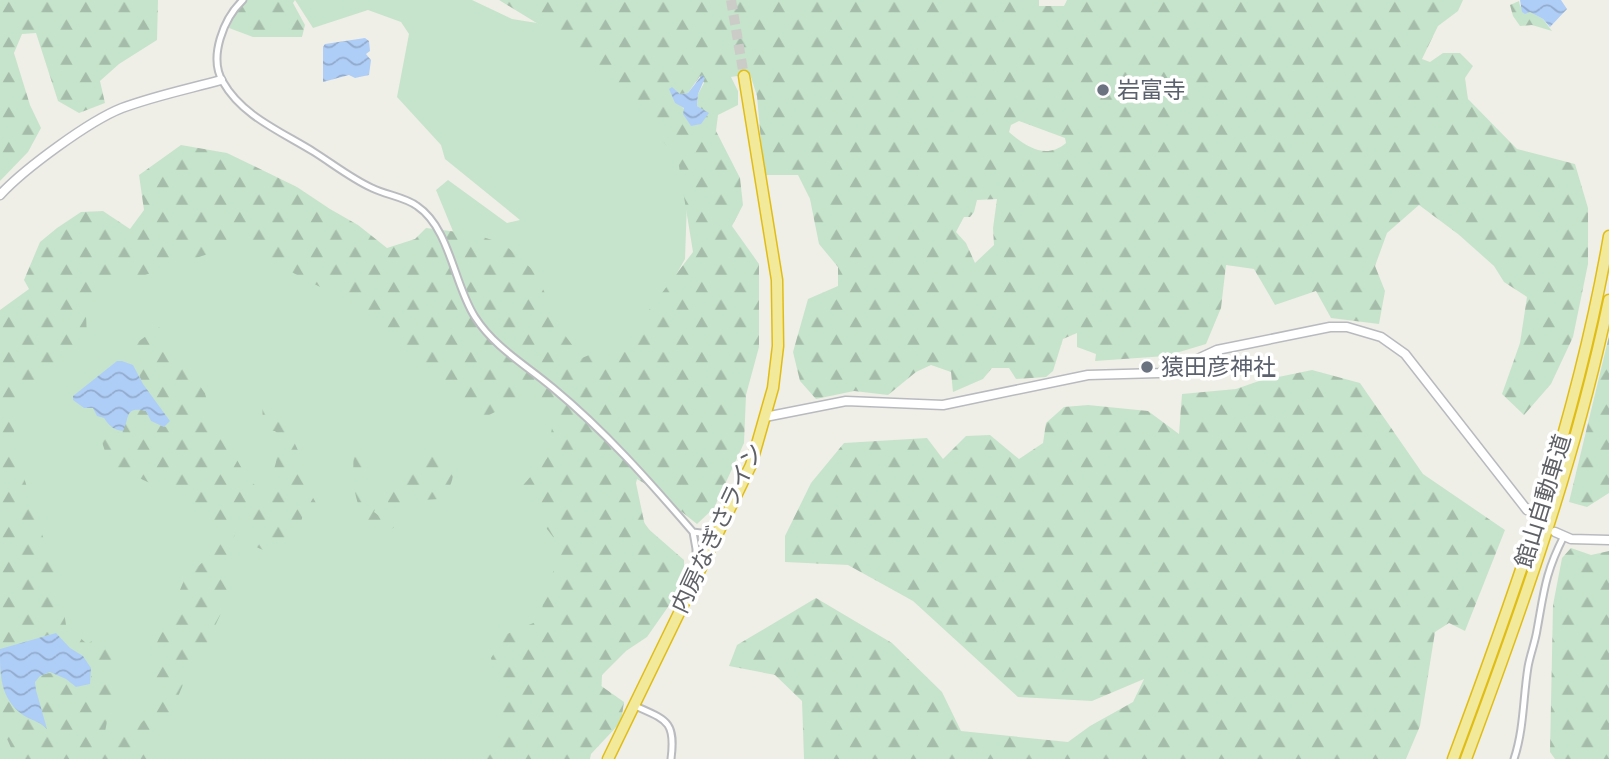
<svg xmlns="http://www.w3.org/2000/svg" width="1609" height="759" font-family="Poppins,'Noto Sans JP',sans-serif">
<defs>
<pattern id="forest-firs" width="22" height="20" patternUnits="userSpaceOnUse" patternTransform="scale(1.75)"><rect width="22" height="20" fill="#c6e4cb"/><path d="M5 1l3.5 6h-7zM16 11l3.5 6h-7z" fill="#a4bca9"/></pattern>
<pattern id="water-waves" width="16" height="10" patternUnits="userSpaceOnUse" patternTransform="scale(1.75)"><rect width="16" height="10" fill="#afcef7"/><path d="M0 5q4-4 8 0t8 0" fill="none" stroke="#92abcc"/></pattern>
</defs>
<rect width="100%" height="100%" fill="#efefe7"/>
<!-- green -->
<path fill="#c6e4cb" d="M295,0H472L512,19L537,23L593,53L679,151L687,202L685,259L638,343L592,451L675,565L625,652L602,675L599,746L556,759H0V328L150,237L200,188L412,260L457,241L436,190L448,180L507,223L520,220L445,159L441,145L397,97L409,34L401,22L368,10L313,28Z"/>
<!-- forest -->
<path fill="url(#forest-firs)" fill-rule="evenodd" d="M0,0H158L157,40L119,64L100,81L105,103L79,113L58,101L36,33L22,34L14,53L30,105L41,128L28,152L0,181Z
M242,0H295L293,3L305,25L302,37H253L229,28Z
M499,0H1039V6H1064L1067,0H1463L1458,11L1438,26L1422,59L1430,62L1443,53H1460L1473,66L1465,78L1468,99L1517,149L1575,164L1588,208V264L1573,337L1551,384L1524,415L1502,394L1520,343L1527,297L1504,282L1494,266L1458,234L1419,205L1387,233L1375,266L1385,291L1379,324L1331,318L1316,291L1275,305L1254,269L1226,265L1221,308L1206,344L1166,356L1095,361L1096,354L1077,347V333L1063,339L1053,371L1046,377L1016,379L1009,368H992L983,379L953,392L951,372L931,365L916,372L888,395L854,391L816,399L800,381L793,352L808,299L838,286V267L819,244L810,199L798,175H764L757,96L750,74L731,77L738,91V105L718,115L716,131L740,178L743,205L732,226L759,264V347L746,395L744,443L714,508L697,524L649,486L637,479L636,483L645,526L684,560V584L647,637L611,661L597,683L624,702L621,722L591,754L590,759H473L504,735L502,705L491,658L507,634L543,619L542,596L563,550L518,491L547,458L554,416L531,394L479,420L421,371L397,337L322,288L238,244L133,279L106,280L86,314L87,339L73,346L11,403L17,456L61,593L66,625L87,644L108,631L119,657L105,732L126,737L157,708L155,647L186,576L203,562L211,529L194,501L182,498L109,464L102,442L110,429L122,434L128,413L138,409L146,411C153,424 161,427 175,428C155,402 134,380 132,346L159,327L171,336L188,370L205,393L215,435L228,444L245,474L260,491H264C267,476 279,469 276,452L277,450L282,451V438L275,431H269L263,424L262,400H271L276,403L302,459L307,487L316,503L311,509L302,507C308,531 278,540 263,550L254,546L255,534L252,530L239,526C228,543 231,569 230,589L228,594L224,592L222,595L225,602L224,607L207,643L202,652L195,656L177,699L152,740L161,759H16L0,723V685C7,696 13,711 26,716C34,720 39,721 46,727L39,705L35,682C48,665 62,676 76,687L91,680V668L77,651L70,648L56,633L0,649V310L29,289L24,280L40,242L57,228L81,212L103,211L130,229L144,210L139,175L181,145L227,153L297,187L330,209L358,225L387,248L415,239L426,228L474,234L504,244L535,272L564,334L582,358L627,339L693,252L678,160L617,84L553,33ZM700,76L704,83L698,94L697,106L704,111L684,109L670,91L672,88L680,94L688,93ZM1019,121L1065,138L1066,143C1046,160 1026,147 1009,132L1011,125ZM997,199L993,228L994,245L975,263L966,243L956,232L964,217H970L974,212L977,200Z
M1519,1L1520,6L1543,19L1552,31L1532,25L1520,26L1513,16L1510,5Z
M1609,336V493L1587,507L1569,502Z
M1312,370L1360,383L1423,474L1505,530L1465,631L1449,623L1435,632L1420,726L1406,759H804L802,701L775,675L729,666L737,645L816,598L892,643L942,692L961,731L1068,742L1090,726L1133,702L1144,679L1092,701L1018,697L913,601L848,565L785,562V536L811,483L844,443L927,438L943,459L966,436L990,435L1019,459L1043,443L1046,423L1064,407L1088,405L1148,411L1179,434L1182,394L1236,389L1259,381Z
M364,446L371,456L368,462L371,470L365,491L376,507L374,512L378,515L386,511L388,503L386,486L422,452L432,450C459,457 458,483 440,499L422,500L387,534L376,537C356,510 351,487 354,454Z
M1571,548L1591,555L1609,551V759H1555L1550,752L1553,605L1562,558Z"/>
<!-- water -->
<path fill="url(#water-waves)" d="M1520,0H1561L1567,9L1550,27L1543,19L1530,12L1525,14L1522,12Z
M365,38L369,41L370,51L366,54L371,60L369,75L355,78L349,75L323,82V47L325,44Z
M702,75L705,78L698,94L697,106L709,113L701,124L691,126L683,114L684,108L675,103L669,89L672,87L680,94L688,93Z
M117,361H122L133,365L143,384L170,421L164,427L151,421L146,411C124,406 130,418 123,431C114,430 109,426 104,418L97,416L93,408H84L73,400V396Z
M56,633L70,648L83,656L91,668L90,684L76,687L66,679L50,672L40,676L35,682L36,690L47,729C38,720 32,721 23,715C0,698 0,676 0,649Z"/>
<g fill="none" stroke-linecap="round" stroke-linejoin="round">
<!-- highway-tunnel -->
<path stroke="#cbccc7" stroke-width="10" stroke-dasharray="10 5" stroke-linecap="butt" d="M731,0L744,76"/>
<defs>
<path id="street" d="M243,0C224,18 208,57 223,82C242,116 282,132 314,152C333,164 352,179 372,188C386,195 405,197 417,206C450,228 454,285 475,317C495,348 526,365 553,388C605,431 649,481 693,532L716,535
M693,532L696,549V574
M633,705C666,720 676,720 671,759
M1514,759C1524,729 1523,698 1528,667C1530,655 1535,643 1537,630C1544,592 1545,573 1564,536"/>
<path id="secondary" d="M0,195C24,169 89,121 122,108C154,96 188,89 221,80
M765,417L846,401L943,405L1088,375L1159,373L1176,369L1217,350L1330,327H1347L1381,337L1405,354L1527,510
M1555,532L1571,539L1609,540"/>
<path id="highway" d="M608,759L751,465L773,388L778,346L777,280L744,76
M1453,759C1517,588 1578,416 1609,236
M1466,759C1522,609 1576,458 1609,300"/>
</defs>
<!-- street casing -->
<use href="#street" stroke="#b9bbbf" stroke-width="9"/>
<!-- secondary casing -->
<use href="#secondary" stroke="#b8babf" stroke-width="11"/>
<!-- highway casing -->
<use href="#highway" stroke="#e0bd16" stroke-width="13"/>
<!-- street -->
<use href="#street" stroke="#fff" stroke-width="5"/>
<!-- secondary -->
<use href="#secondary" stroke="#fff" stroke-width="8"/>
<!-- highway -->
<use href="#highway" stroke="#f3e99a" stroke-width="10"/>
</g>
<!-- markers -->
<g fill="#6b7280" stroke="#fff" stroke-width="2.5">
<circle cx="1103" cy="90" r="7"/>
<circle cx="1147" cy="367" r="7"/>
</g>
<g text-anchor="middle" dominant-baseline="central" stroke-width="7" stroke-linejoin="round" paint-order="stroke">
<!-- worship labels -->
<g font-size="23" fill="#5b616d" stroke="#fff" text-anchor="start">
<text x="1117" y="90">岩富寺</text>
<text x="1161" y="367">猿田彦神社</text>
</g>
<!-- street labels -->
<g font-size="23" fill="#5f6166" stroke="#fff">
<text transform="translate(1543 501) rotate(-73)">館山自動車道</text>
<text transform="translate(717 528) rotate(-65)">内房なぎさライン</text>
</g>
</g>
</svg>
